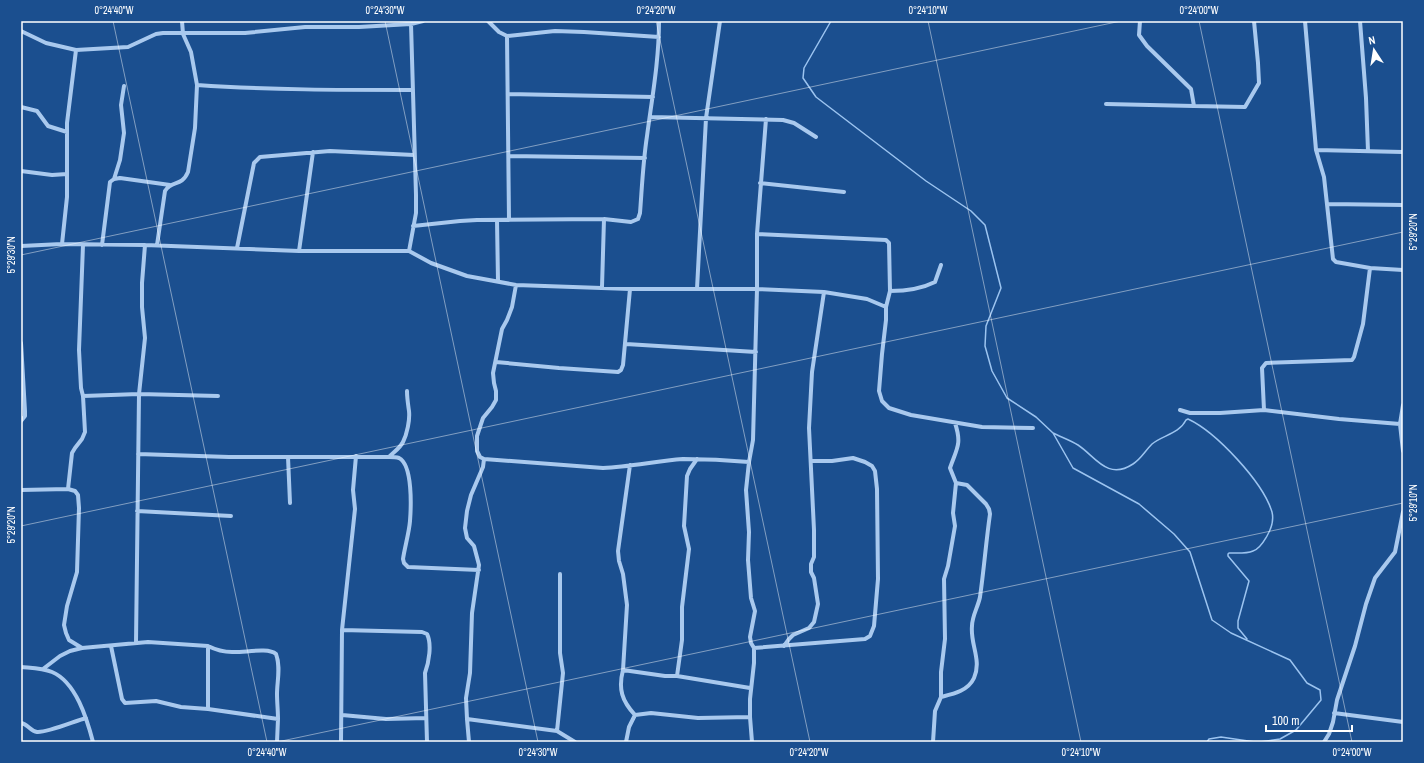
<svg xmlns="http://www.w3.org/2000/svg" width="1424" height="763" font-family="'Archivo Narrow',sans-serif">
<rect width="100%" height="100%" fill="#1b4f8f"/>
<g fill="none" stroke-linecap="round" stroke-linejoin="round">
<!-- stream -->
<path stroke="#9cc4f0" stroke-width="1.5" d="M831,21L804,68L803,78L816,97L926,181L971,211L985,225L1001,288L986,326L985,346L992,371L1007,398L1036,417L1053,433L1073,468L1139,504L1174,534L1190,552L1212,620L1231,633L1290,660L1307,683L1320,690L1321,700L1296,730L1280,739L1260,742
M1053,433C1061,437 1070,440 1078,445C1095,456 1107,481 1133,464C1141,459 1145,451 1152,444C1163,435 1179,434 1186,420L1188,419C1216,432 1263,482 1272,512C1274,520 1271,529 1267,536C1264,541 1260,549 1253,551C1246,554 1236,553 1229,553L1228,554V556L1249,581L1238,621V628L1247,639
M1207,742L1209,739L1221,737L1255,742"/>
<!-- street -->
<path stroke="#a9c9ee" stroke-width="4" d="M488,21L499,32L507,36L555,31L584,32L659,37
M1140,21L1139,35L1147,46L1191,89L1194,106L1245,107L1259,83L1258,63L1254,21
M1360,21L1366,98L1368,151
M21,31L46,43L76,50L128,47L156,34L163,33H245L305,27H359L411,24L423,21
M507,36L509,220
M197,85C269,90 341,90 413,90
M508,94L653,97
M1106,104L1194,106
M21,107L37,111L48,126L67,132
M650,117L783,120L794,123L816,137
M1316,150L1403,152
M509,156L645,158
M21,171L52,175L67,174
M114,179L120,160L124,133L121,105L124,86
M760,183L844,192
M1328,204L1403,205
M497,220L498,281
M413,226L460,221L477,220L604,219L631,222L638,219L640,213C642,187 643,162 647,136C652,98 659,61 659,21
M757,234L886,240L889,243L890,291L886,307V320L882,354L879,391L882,401L889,408L911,415L982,427L1033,428
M62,244L67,197V123L76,50
M83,245L79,350L81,388L83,396L139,394L218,396
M102,245L110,182L114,179L120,178L170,185
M157,245L165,191C172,179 181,188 188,172L195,128L197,85L191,52L183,34L182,21
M21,246L62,244L145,245L299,251H409L431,263L467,276L516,285L630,289H757L824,292L867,299L886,307
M237,248L254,163L260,157L330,151L414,155
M299,251L313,152
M409,251L416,213V195L411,24
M1370,268L1403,270
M516,285L512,307L507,320L502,329L493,373L494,383L496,391V400L492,407L483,418L477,436V451L480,457L484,459L603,468C630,467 656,461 683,459C705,459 727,460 749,462
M602,287L604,219
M697,289L706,118L720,21
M890,291C906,291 921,289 935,282L941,265
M21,343L25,411V416L21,421
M626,344L756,352
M496,362L559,368L618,372L621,370L623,365L630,289
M1403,405L1400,424L1403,451
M1180,410L1190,413H1220L1264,410L1339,419L1400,424
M1264,410L1262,368L1266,363L1352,360L1354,357L1363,324L1370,268L1336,262L1333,259L1324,177L1316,150L1305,21
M138,454L229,457H389C392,457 396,457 399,458C413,465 411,508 410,521C409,533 405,546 403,559L404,563L408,567L479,570
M288,457L290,503
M389,457C394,452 400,448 403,442C407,434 410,420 409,411C408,404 407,398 407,391
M630,465L618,551L619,561L623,574L627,605L623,670C618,689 622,701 635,715
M68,489L72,453L75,448L82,439L85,432L83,396
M21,490L68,489L75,491L78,495L79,508L77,572L67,606L64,625L66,633L69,640L82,648
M137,511L231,516
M342,630L422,632L427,634C432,644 429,662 425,673L427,742
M136,643L139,394L145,338L142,307V283L145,245
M111,646L122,699L125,703L156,701L181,707L208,709
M208,646C216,650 224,652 232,652C243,653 268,647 276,654C281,667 277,681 277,694C277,702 278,711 278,719
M784,646L789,639L793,635L809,628L814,622L818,604L814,578L811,572V564L814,557V530L809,428L812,372L824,292
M754,648L865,639L870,636L874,626L878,579L877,489L875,471L872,466L865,462L853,458L832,461H811
M21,667C31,668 42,668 52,672C76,682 87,719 93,742
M43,669L60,656L70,651L82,648L148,642L208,646V709L278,719L277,742
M623,670L665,676H677L750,688
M677,676L682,640V607L689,549L684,526L687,476L690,469L697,459
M941,697C953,694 968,691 974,678C982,660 970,644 972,626C972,616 978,607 980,597C984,569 986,542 990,514L989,509L986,504L967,485L956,483
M1334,713L1403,722
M342,715L386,719L426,718
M467,719L557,731L575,742
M21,723C28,724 30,731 37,732C47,733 75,721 86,718
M557,731L563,673L560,653V574
M341,742L342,630L355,509L353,490L356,456
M469,742L467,719L466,698L470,673L472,613L479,565L474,546L467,538L465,528L467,511L471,495L483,467L484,459
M626,742L629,727L635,715L651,713L698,718L750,717
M752,742L750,717V699L754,663V648L751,643L750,637L755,611L751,598L748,560L749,532L746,490L749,462L753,440L757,289V234L766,119
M933,742L935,711L941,697V672L945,639L944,579L948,566L955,526L953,513L956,483L950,468C957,448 962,444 955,423
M1324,742L1329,734L1333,722L1337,700L1355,646L1366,604L1375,578L1395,552L1403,512"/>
</g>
<!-- ticks -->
<path fill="none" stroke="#fff" stroke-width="1" stroke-opacity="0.45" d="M113,21L267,742M385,21L538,742M656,21L810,742M928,21L1081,742M1199,21L1352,742M21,255L1121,21M21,526L1403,232M277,742L1403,503"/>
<!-- border -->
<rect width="1424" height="763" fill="none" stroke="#1b4f8f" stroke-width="44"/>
<!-- north arrow -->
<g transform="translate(1374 50) rotate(348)" stroke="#1b4f8f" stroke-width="3" paint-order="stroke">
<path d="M0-3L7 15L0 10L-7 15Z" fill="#ffffff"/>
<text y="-6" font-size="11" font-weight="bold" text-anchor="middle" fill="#ffffff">N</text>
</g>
<!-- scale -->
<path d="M1266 725v6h86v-6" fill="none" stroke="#ffffff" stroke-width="2"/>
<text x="1272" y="725" font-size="12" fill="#ffffff" stroke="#1b4f8f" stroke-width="3" paint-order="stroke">100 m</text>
<rect x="22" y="22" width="1380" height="719" fill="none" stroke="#fff" stroke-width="1.5"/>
<g font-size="10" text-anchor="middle" fill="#fff">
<text x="114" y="14">0°24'40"W</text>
<text x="385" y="14">0°24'30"W</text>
<text x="656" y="14">0°24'20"W</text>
<text x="928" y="14">0°24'10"W</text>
<text x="1199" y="14">0°24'00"W</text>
<text transform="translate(1413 232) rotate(-90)" y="4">5°29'20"N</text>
<text transform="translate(11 255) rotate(-90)" y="4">5°29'30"N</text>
<text transform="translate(1413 503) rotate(-90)" y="4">5°29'10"N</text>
<text transform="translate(11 525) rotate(-90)" y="4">5°29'20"N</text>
<text x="267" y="756">0°24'40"W</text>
<text x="538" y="756">0°24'30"W</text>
<text x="809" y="756">0°24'20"W</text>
<text x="1081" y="756">0°24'10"W</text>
<text x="1352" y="756">0°24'00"W</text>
</g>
</svg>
